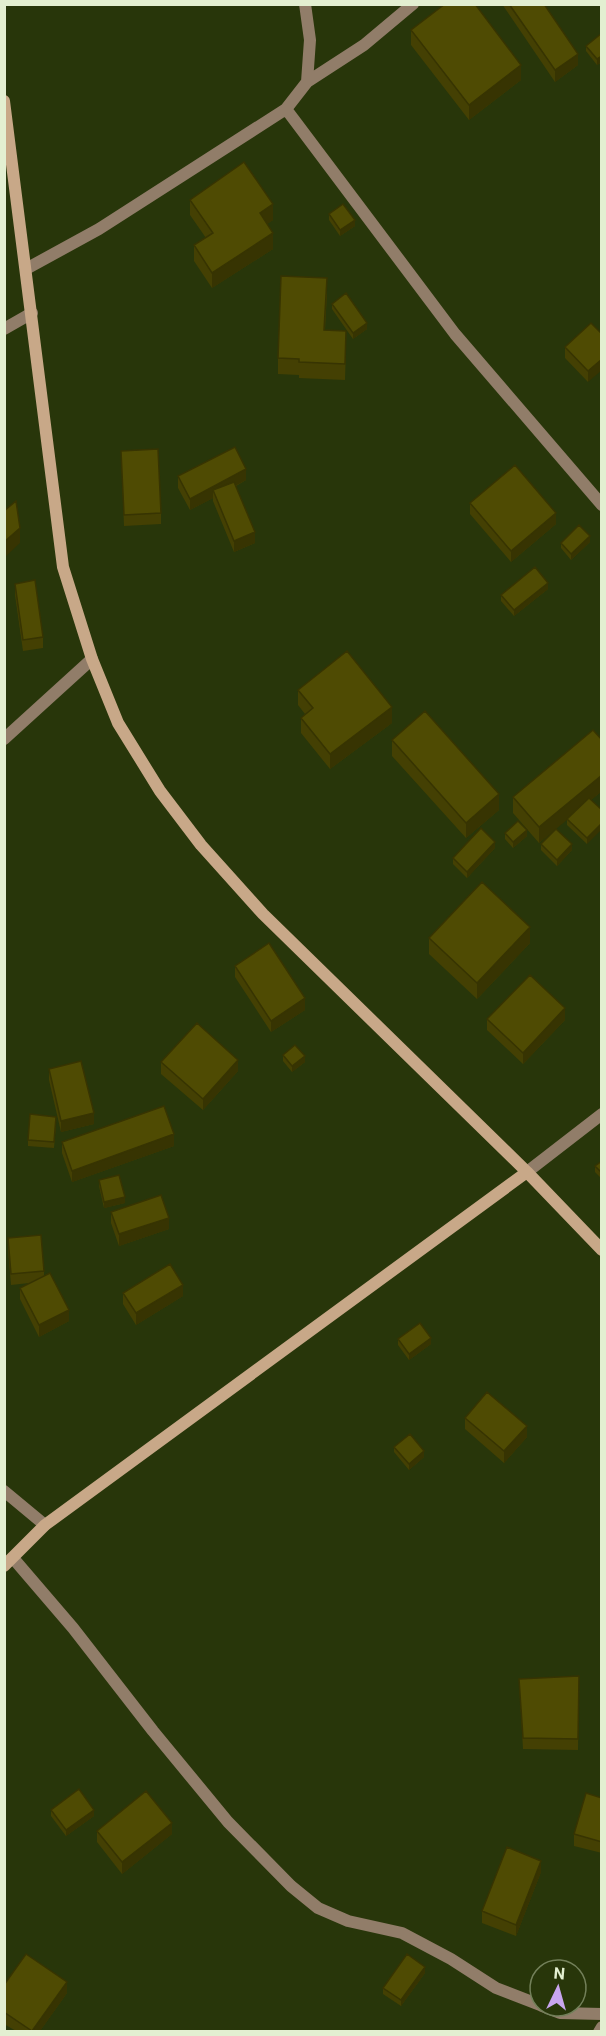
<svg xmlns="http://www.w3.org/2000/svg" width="606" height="2036" font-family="Roboto,sans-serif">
<rect width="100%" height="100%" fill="#28360a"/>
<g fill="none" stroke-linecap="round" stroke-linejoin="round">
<!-- street -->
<path stroke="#917d69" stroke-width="12" d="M307,82L364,45L413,4
M286,109L307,82L310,40L305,4
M26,269L99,229L286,109L455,334L602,505
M4,329L32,313
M4,739L92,659
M527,1172L602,1114
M4,1491L45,1525
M13,1558L73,1628L153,1731L228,1822L291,1886L318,1908L348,1921L402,1933L451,1959L496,1988L540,2005
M542,2006L560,2013L602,2014
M599,2032L602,2027"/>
<!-- secondary -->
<path stroke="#c8a888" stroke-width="12" d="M4,101L63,567L92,659L118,723L160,791L201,845L263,914L527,1172L602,1250
M4,1566L45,1525L527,1172"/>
</g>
<!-- wall -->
<path fill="#444003" d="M502,4H544L578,65L555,82Z
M411,30L521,80L469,120L411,45Z
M602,33V62L597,65L586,51V46Z
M190,200L273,220L267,224L273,249L212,288L194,261V245L206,238L190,215Z
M329,214L355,226L340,236L329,220Z
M327,293L325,330L346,346L345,380L299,378V375L278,374V358Z
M332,304L367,329L353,339L332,309Z
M591,323L588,382L565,358V347Z
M121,451L161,513V524L124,526Z
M178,476L246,480L236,486L255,543L234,552L213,501V498L190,510L178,488Z
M470,503L556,524L511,562L470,514Z
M590,542L571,560L561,548V543Z
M15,584L43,637V648L23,651L15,595Z
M548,589L514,616L501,601V595Z
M298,690L392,723L330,769L301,733V718L305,714L298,705Z
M392,740L499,810L466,838L392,756Z
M602,740V791L591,800L587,844L567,825V819L539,843L513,813V797Z
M505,833L527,836L513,848L505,839Z
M541,844L572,850L557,866L541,850Z
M495,848L467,878L453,864V858Z
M429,938L530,943L477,999L429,954Z
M235,966L305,1010L271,1032L235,977Z
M487,1019L565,1020L523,1064L487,1030Z
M283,1055L305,1062L292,1072L283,1061Z
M161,1062L238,1071L203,1110L161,1074Z
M49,1069L94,1124L61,1132L49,1080Z
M56,1123L54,1148L28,1146V1140Z
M62,1142L174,1146L72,1182L62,1153Z
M602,1161V1179L595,1172V1166Z
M99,1180L125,1203L104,1208L99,1186Z
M111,1212L169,1229L119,1246L111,1223Z
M8,1238L44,1271V1276L69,1321L39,1337L20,1299V1288L29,1283L11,1285L8,1249Z
M123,1293L183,1296L136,1325L123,1304Z
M398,1339L431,1344L409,1360L398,1345Z
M465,1418L527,1437L504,1463L465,1429Z
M394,1447L424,1457L409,1470L394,1452Z
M579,1676L578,1750L523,1749L519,1679Z
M602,1798V1853L574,1846V1834Z
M51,1810L94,1816L66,1836L51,1816Z
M97,1831L172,1834L122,1874L97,1842Z
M541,1872L516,1936L482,1923V1911Z
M425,1973L401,2006L383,1994V1988Z
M4,1985L67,1993L40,2031H16L4,2024Z"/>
<!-- shaded-wall -->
<path fill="#373402" d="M578,54V65L555,82V70Z
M602,56V62L597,65V59Z
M521,65V80L469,120V105Z
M273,204V220L260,229V213Z
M355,220V226L340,236V230Z
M273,233V249L212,288V273Z
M367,323V329L353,339V333Z
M602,359V370L588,382V371Z
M246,469V480L216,496L213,490V498L190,510V499Z
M556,513V524L511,562V551Z
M20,528V543L4,558V542Z
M255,532V543L234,552V541Z
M590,536V542L571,560V554Z
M548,583V589L514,616V610Z
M392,707V723L330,769V754Z
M602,775V791L539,843V827Z
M499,794V810L466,838V823Z
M602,823V829L587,844V838Z
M527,830V836L513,848V842Z
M495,842V848L467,878V872Z
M572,844V850L557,866V860Z
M530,927V943L477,999V983Z
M305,998V1010L271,1032V1021Z
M565,1008V1020L523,1064V1053Z
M305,1056V1062L292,1072V1066Z
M238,1060V1071L203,1110V1099Z
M94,1113V1124L61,1132V1121Z
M174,1134V1146L72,1182V1171Z
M125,1197V1203L104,1208V1202Z
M169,1218V1229L119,1246V1234Z
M183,1285V1296L136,1325V1313Z
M69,1310V1321L39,1337V1325Z
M431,1338V1344L409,1360V1354Z
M527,1426V1437L504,1463V1451Z
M424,1451V1457L409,1470V1464Z
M94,1810V1816L66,1836V1830Z
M172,1823V1834L122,1874V1862Z
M541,1861V1872L516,1936V1925Z
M425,1967V1973L401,2006V2000Z
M67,1982V1993L40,2031H32Z"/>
<!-- building -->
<path fill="#4f4b03" stroke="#373402" stroke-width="1.5" d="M445,4H475L521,65L469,105L411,30Z
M509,4H544L578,54L555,70Z
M602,33V56L597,59L586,46Z
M244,162L273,204L260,213L273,233L212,273L194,245L213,233L190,200Z
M343,204L355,220L340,230L329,214Z
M281,276L327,278L324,330L346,331L345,364L299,362V359L278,358Z
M346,293L367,323L353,333L332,304Z
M591,323L602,334V359L588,371L565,347Z
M235,447L246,469L190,499L178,476Z
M158,449L161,513L124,515L121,451Z
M515,465L556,513L511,551L470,503Z
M234,482L255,532L234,541L213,490Z
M16,501L20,528L4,542V511Z
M579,525L590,536L571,554L561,543Z
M535,567L548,583L514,610L501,595Z
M35,580L43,637L23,640L15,584Z
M347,651L392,707L330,754L301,718L313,708L298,690Z
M425,711L499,794L466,823L392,740Z
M593,730L602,740V775L539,827L513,797Z
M589,798L602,810V823L587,838L567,819Z
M518,821L527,830L513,842L505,833Z
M481,828L495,842L467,872L453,858Z
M556,829L572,844L557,860L541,844Z
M482,882L530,927L477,983L429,938Z
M269,943L305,998L271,1021L235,966Z
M530,975L565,1008L523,1053L487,1019Z
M197,1023L238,1060L203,1099L161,1062Z
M295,1045L305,1056L292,1066L283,1055Z
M81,1061L94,1113L61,1121L49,1069Z
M164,1106L174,1134L72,1171L62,1142Z
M30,1114L56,1117L54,1142L28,1140Z
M602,1161V1173L595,1166Z
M119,1175L125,1197L104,1202L99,1180Z
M161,1195L169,1218L119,1234L111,1212Z
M41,1235L44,1271L11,1274L8,1238Z
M170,1264L183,1285L136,1313L123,1293Z
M50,1273L69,1310L39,1325L20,1288Z
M420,1323L431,1338L409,1354L398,1339Z
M487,1392L527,1426L504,1451L465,1418Z
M410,1434L424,1451L409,1464L394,1447Z
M579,1676L578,1739L523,1738L519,1679Z
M79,1789L94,1810L66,1830L51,1810Z
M146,1791L172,1823L122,1862L97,1831Z
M586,1793L602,1798V1842L574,1834Z
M507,1847L541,1861L516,1925L482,1911Z
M26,1954L67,1982L32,2031L4,2012V1985Z
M407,1954L425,1967L401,2000L383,1988Z"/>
<!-- border -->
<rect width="606" height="2036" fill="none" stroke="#e3efd1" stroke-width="12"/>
<!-- north arrow -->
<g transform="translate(558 1988) rotate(5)"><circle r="28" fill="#28360a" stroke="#73805a" stroke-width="1.5"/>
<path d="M0-4.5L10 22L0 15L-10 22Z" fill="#c8a5ef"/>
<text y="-9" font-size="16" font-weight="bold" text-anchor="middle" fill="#e3efd1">N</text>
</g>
</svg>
